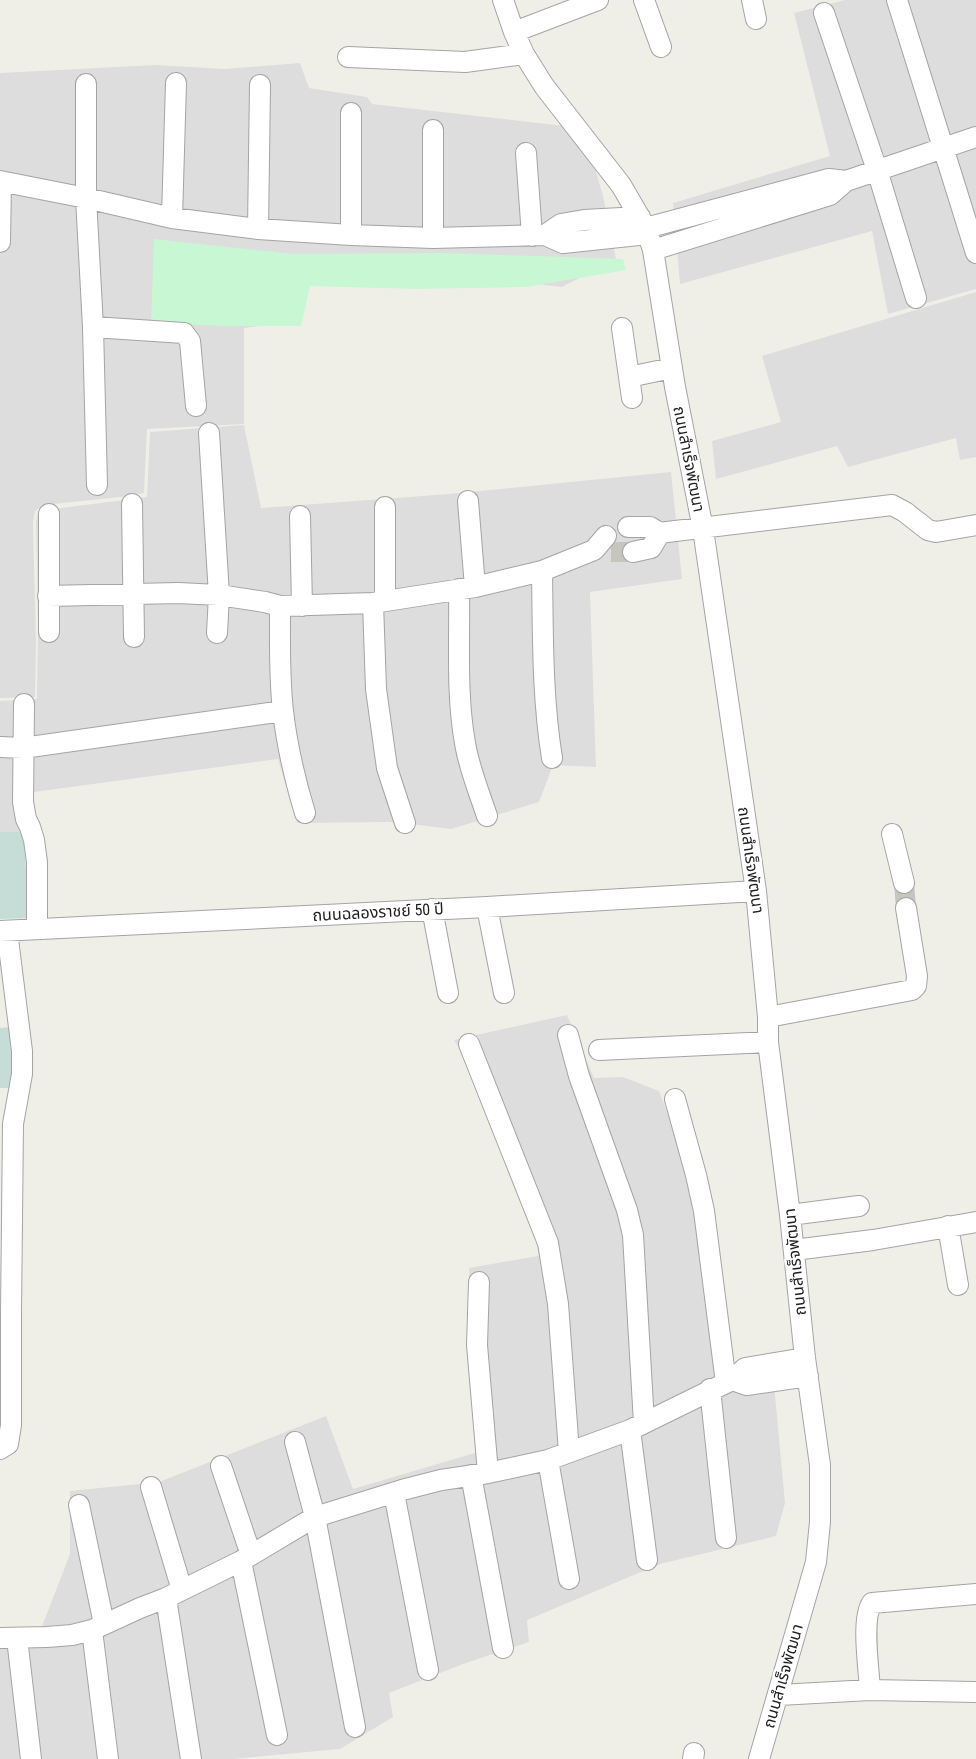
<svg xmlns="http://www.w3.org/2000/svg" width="976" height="1759" font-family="'Roboto Condensed','Noto Sans Thai',sans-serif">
<rect width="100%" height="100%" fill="#f0efe7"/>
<!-- residential -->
<path fill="#dedddd" d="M845,0H976V289L888,314L872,231L680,284L673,203L830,156L794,13Z
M300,63L309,88L367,97L372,104L564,126L592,158L603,196L616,259L562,287L501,280L305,275L296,321L244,328V424L147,429L144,493L130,496L44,505L35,511L33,523L36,643L35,697L0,698V73L155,65L225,69Z
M976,292V457L960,460L956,438L848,467L837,446L716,479L712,441L781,422L762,356Z
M244,425L261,508L449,494L671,472L682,579L590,592L596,767L553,765L539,802L451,829L393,822L297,823L278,759L34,792L25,832H0V701L37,699L38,628L36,521L38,511L147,497L150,432Z
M567,1015L594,1078L623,1077L659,1091L697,1190L718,1372L772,1362L785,1503L776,1536L660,1564L527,1620L529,1642L463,1664L389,1693L393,1717L340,1749L232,1759H0V1629H41L70,1554V1491L159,1482L326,1416L353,1489L478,1452L469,1268L543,1255L470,1065L454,1040Z"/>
<!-- wetland -->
<path fill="#c5ddd6" d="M0,832H23L30,918L0,919Z
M12,1027L16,1060L9,1088H0V1028Z"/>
<!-- park -->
<path fill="#c7f7d3" d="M154,239L294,254L445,253L623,259L626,270L526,287L417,289L310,286L301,326H226L151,323Z"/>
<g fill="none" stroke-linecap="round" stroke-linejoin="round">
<!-- minor-tunnel -->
<path stroke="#c6c6bf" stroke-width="20" stroke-dasharray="20 10" stroke-linecap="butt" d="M611,552H633
M904,883L906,908"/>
<defs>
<path id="minor" d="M503,0L514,32L524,54L544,86L621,185L646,228L653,250L675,387L703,529L756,891L768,1017V1042L790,1215L805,1358L820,1465V1522L816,1562L759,1759
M644,0L661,47
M752,0L756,19
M897,0L976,253
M824,13L877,170L916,298
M514,32L598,0
M348,57L465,62L524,54
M86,84V198L93,327L97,485
M433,130V238
M526,153L532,236
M0,181L86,198L172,218L258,229L351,235L433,238L545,235L563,243L648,234
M172,218L176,83
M646,228L829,179L846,181
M258,229L260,85
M351,235V113
M545,235L561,224L584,220L640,217
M0,242L1,182
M653,250L830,195L846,181L976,137
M93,327L184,333L190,341L196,406
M622,328L632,398
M629,377L672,368
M209,433L219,595L217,633
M468,501L475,587
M132,504L134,637
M385,507V601
M300,516L302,606
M628,527H650L660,533L667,532L892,505L905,512L928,530L936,532L976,525
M633,552L651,548L660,533
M542,571C543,634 542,696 552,758
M459,589C460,639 456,693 465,743C469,768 479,792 487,816
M48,596L178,593L219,595L265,602L280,606L373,603L475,587L542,571L594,550L606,536
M373,603L376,689L387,768L405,823
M280,606C280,641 279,676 283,711C287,746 295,780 305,813
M49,632V514
M24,704L23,802L26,819L30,827L34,840L37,862V929
M0,747L23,748L283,711
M892,834L904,883
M487,907L504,993
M432,909L448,993
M0,931L487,907L756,891
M768,1017L912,990L916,986L917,976L906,908
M568,1035L579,1076L627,1210L633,1235L644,1423
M469,1044L548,1243L558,1304L569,1452
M599,1050L768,1042
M675,1099L696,1175L704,1211L726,1383
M790,1215L859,1206
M948,1226L958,1285
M794,1250L873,1240L976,1222
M479,1282L477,1345L488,1473
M732,1380L747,1385L808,1376
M710,1389L726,1538
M630,1430L647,1560
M295,1442L315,1517L355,1727
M0,1449L8,1444L11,1425V1314L13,1124L22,1074V1051L7,931
M548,1460L569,1579
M221,1466L251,1555
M471,1475L503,1648
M151,1487L182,1590
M394,1493L428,1670
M79,1505L104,1624
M241,1561L277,1735
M166,1598L191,1759
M92,1630L108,1759
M0,1638L47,1637L72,1635L92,1630L140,1608L166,1598L241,1561L315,1517L402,1490L441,1480L488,1473L548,1460L630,1430L732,1380L745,1368L805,1358
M17,1638L31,1759
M870,1690C869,1669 861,1619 872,1603L976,1594
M779,1695L870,1690L976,1692
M693,1759L694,1753"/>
</defs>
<!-- minor casing -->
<use href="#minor" stroke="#a4a4a4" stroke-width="22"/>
<!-- minor -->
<use href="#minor" stroke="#fff" stroke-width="20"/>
</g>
<g text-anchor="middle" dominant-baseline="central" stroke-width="5" stroke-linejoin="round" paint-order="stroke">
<!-- street labels -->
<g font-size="16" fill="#202020" stroke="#fff">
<text transform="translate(689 459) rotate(79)">ถนนสำเร็จพัฒนา</text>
<text transform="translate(751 860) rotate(82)">ถนนสำเร็จพัฒนา</text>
<text transform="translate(378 912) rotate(-3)">ถนนฉลองราชย์ 50 ปี</text>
<text transform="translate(795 1262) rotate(-96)">ถนนสำเร็จพัฒนา</text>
<text transform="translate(783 1676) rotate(-74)">ถนนสำเร็จพัฒนา</text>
</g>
</g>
</svg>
